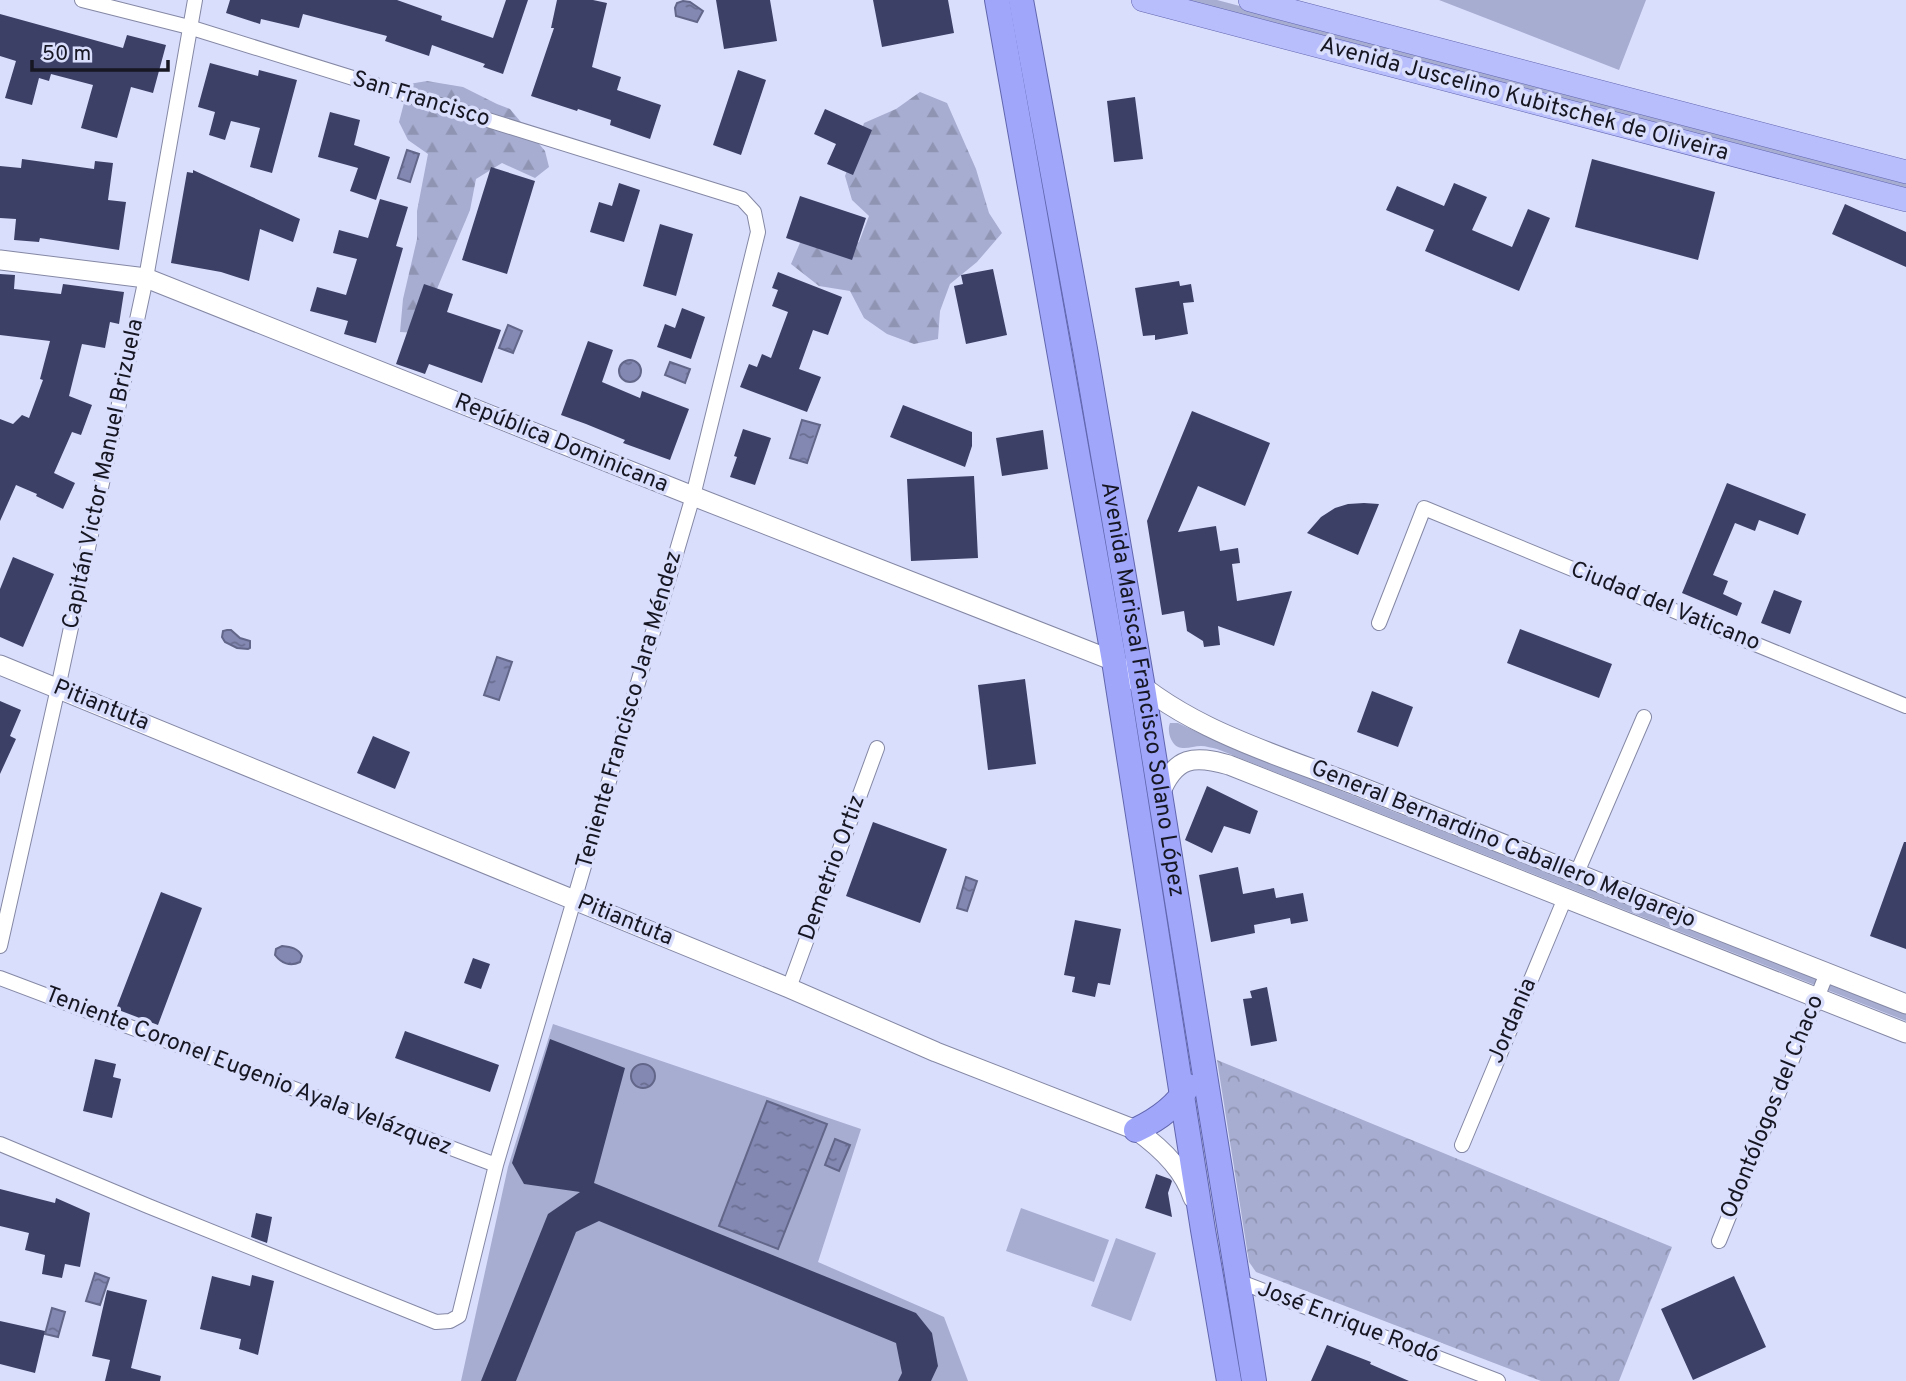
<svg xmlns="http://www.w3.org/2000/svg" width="1906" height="1381" font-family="Overpass,sans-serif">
<defs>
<pattern id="forest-firs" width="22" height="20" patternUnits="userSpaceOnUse" patternTransform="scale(1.75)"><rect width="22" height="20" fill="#a7add1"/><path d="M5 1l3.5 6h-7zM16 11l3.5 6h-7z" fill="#8f94b3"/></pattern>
<pattern id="park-crowns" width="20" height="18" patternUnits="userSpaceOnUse" patternTransform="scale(1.75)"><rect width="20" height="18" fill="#a7add1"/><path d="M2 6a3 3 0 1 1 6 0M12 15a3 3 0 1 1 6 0" fill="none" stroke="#8f94b3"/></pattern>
<pattern id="water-ripples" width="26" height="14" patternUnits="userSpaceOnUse" patternTransform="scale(1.75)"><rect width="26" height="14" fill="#8388b3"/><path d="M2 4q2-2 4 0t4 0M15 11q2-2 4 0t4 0" fill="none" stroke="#6a6e91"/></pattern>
</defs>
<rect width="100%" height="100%" fill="#dadefd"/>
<!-- green -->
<path fill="#a7add1" d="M1181,0H1217L1906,181V191Z
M1439,0H1646L1619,70Z
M1170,723H1178L1220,743L1906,1014V1021L1217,749C1212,748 1206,746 1201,746C1194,746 1185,750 1178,747C1170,743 1167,730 1170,723Z
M553,1024L861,1129L818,1262L944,1317L968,1381H461L508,1167Z
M1021,1208L1109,1240L1094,1282L1006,1251Z
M1116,1238L1156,1253L1131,1321L1091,1306Z"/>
<!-- forest -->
<path fill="url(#forest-firs)" d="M427,81L463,87L497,104L510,109L545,151L549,167L535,178L502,163L476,179L470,210L424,320L417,333L400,332L403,299L417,239V211L428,154L408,140L399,122L409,84Z
M920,92L947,103L976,169L989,213L1002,233L977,262L950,284L940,311L938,339L914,344L887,334L864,318L850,291L819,286L791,264L805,231L835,254L859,242L869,216L852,200L845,176L864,123L896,109Z"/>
<!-- park -->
<path fill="url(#park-crowns)" d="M1217,1060L1672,1247L1619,1381H1541L1256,1272L1249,1262Z"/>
<!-- water -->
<path fill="url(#water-ripples)" stroke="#626688" stroke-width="2" d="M683,1L690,2L703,11L697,22L676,16L675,8L677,3Z
M407,150L419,154L410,182L398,178Z
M508,325L522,331L513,353L499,348Z
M619 371a11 11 0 1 1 22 0a11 11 0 1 1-22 0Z
M670,362L690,369L685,383L665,375Z
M802,420L820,425L807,463L790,458Z
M227,630H231L240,638L250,641V648L248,649L237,648L225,642L222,637L223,631Z
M497,657L512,662L499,700L484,695Z
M966,877L977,881L967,911L957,908Z
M282,946C291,947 298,948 302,956L300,962C290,967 281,963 275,955L276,949Z
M631 1076a12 12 0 1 1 24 0a12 12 0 1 1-24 0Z
M767,1101L827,1124L778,1249L719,1226Z
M835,1139L850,1145L839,1171L825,1165Z
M95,1273L109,1278L100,1305L86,1301Z
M52,1308L65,1312L58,1337L45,1334Z"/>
<!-- building -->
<path fill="#3c4066" d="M230,0H397L442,16L441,20L493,38L506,0H528L503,74L483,67L485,64L432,45L429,56L385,41L387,36L303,14L299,28L261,19L260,24L226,13Z
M557,0H593L607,3L592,67L621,77L617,90L661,105L650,139L610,125L611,120L578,109L577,111L531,96L554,28H551Z
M716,0H770L777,41L724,49Z
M873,0H948L954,33L882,47Z
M0,14L123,48L127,35L166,45L153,93L131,87L117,138L81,128L93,85L51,74L49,81L39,78L32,105L5,98L16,61L0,56Z
M210,63L258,76L259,70L297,80L272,173L250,167L260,128L231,121L225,140L209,135L215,112L198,107Z
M738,70L766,80L741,155L713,145Z
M1135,97L1143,159L1114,162L1107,101Z
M825,109L872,130L853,175L827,164L836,144L814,134Z
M330,112L360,120L354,145L390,157L376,200L350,191L358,168L318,157Z
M22,159L94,169L95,161L113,163L108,200L126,202L119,250L40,238L39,242L14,240L16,219L0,218V166L21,168Z
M1592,159L1715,192L1698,260L1575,227Z
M491,167L535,181L507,274L462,260Z
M193,170L300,219L293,242L260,229L249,281L221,272L171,263L187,172L193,173Z
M619,183L640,190L624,242L590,232L599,202L612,206Z
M1454,183L1487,197L1472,230L1512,247L1528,209L1550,218L1519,291L1425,251L1434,230L1386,210L1397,186L1444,206Z
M800,196L866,218L852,260L786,238Z
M380,199L408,207L396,246L403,248L376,343L344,334L348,321L310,311L317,287L346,295L357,259L333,253L339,230L368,238Z
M1845,204L1906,232V267L1832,234Z
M660,224L693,234L676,296L643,286Z
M993,269L1007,335L966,344L954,286L963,284L961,275Z
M778,272L842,297L828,335L813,330L799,369L821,377L807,412L740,387L749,364L757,367L762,354L771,358L788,312L772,306L778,290L772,288Z
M0,274L15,275L14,289L61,294L63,284L124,292L119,324L110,322L105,348L82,344L69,396L92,405L81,435L72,432L54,473L75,483L63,509L36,496L37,494L16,485L0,521V419L13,424L22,415L29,418L43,380L40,379L50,341L0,335Z
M1179,281L1180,286L1191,284L1194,302L1183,303L1188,334L1155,340V335L1143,336L1135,288Z
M424,284L453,294L447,312L501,330L482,383L429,364L425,374L396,364Z
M682,308L705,317L691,359L657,347L665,324L675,328Z
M588,341L613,350L602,382L640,398L642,391L689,409L670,460L623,443L625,440L586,424L561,415Z
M903,405L972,432V446L965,467L890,437Z
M1192,411L1270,443L1245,506L1198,486L1178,532L1216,526L1220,551L1238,548L1240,563L1232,564L1237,601L1292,591L1274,646L1218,626L1220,645L1204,647L1203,641L1187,631L1184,611L1162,615L1147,521Z
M743,429L771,438L755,485L730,477L737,457L734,456Z
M1043,430L1048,469L1002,476L996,438Z
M974,476L978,558L911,561L907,479Z
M1727,483L1806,514L1798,535L1759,520L1755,531L1735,523L1713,575L1728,581L1723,594L1742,603L1737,616L1682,593Z
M1364,503L1379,504L1358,555L1307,533L1321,517L1335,508L1348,504Z
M13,557L54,574L23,647L0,637V589Z
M1774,590L1802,601L1790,634L1761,623Z
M1520,629L1612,664L1599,698L1507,663Z
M1025,679L1036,764L988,770L978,685Z
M1372,691L1413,707L1398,747L1357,732Z
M0,701L21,710L10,736L16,739L0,774Z
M373,736L410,752L395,789L357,773Z
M1207,786L1258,811L1250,834L1224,826L1212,853L1185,840Z
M873,822L947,849L920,923L846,896Z
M1904,842H1906V949L1870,936Z
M1238,867L1243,894L1274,888L1276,898L1303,893L1308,921L1291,924L1290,918L1254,925L1255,933L1211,942L1199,875Z
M161,892L202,908L158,1025L116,1009Z
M1075,920L1121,929L1110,985L1098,983L1095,997L1072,992L1075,977L1064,975Z
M473,958L490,964L481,989L464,983Z
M1267,987L1277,1041L1251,1046L1243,999L1252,998L1250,991Z
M405,1031L499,1065L490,1092L395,1058Z
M550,1039L625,1068L594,1183L916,1313L932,1333L938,1366L931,1381H898L902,1373L896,1343L599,1221L576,1232L516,1381H481L548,1214L580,1192L524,1184L512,1163Z
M95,1059L116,1064L113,1077L121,1079L112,1118L83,1111Z
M1156,1174L1170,1179L1172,1181L1168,1193L1172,1217L1145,1208Z
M0,1189L55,1203L56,1198L90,1213L80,1267L65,1264L62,1278L42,1274L45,1255L25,1250L29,1233L0,1226Z
M256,1213L272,1217L267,1243L251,1237Z
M252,1275L274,1281L258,1355L239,1349L241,1339L200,1329L212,1276L250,1286Z
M1734,1276L1766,1347L1693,1380L1661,1309Z
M107,1290L147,1300L131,1368L161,1376L160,1381H105L110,1360L92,1356Z
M0,1321L45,1331L35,1373L0,1364Z
M1327,1345L1371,1362L1370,1364L1409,1381H1311Z"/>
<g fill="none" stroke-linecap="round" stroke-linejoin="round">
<defs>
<path id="minor" d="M1379,623L1424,508L1906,706
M1576,875L1644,717
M0,946L58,688L146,278L195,0
M0,978L496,1165
M789,988L877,748
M0,1144L148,1206L436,1322L450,1321L459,1316L496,1165L693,496L758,232L754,212L742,199L189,27L82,0
M1462,1145L1565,898
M1719,1241L1827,973
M1238,1281L1498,1381"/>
<path id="tertiary" d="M0,260L146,278L693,496L1114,661C1185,733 1289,757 1381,795C1555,866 1731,935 1906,1004
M0,665L789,988L936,1052L1136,1130C1160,1147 1184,1169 1193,1198
M1160,794C1175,756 1194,755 1229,765L1906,1033"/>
<path id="primary" d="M1143,0L1906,200
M1250,0L1906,172"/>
<g id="trunk">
<path d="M997,0L1114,661L1203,1230L1229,1381"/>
<path id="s1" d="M1021,0L1085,349L1143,688L1254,1381"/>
<path d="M1136,1130C1157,1120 1177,1106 1188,1086"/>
</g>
</defs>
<!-- minor casing -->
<use href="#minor" stroke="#8488a4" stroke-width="16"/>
<!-- tertiary casing -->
<use href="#tertiary" stroke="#8488a4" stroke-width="21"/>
<!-- primary casing -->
<use href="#primary" stroke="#6166ae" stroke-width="24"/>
<!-- trunk casing -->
<use href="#trunk" stroke="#6166ae" stroke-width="26"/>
<!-- minor -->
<use href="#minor" stroke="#fff" stroke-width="14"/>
<!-- tertiary -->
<use href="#tertiary" stroke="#fff" stroke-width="19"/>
<!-- primary -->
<use href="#primary" stroke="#b8bdfc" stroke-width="23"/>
<!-- trunk -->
<use href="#trunk" stroke="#a0a7fb" stroke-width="24"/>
</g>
<g text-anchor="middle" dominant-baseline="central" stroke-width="7" stroke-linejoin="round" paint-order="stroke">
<!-- street labels -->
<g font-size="23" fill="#161722" stroke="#dadefd">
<text transform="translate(421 100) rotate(17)">San Francisco</text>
<text transform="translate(1524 100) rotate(15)">Avenida Juscelino Kubitschek de Oliveira</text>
<text transform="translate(561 444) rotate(22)">República Dominicana</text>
<text transform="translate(104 474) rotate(-78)">Capitán Victor Manuel Brizuela</text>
<text transform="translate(1665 607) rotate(22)">Ciudad del Vaticano</text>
<text stroke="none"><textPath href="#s1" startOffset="700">Avenida Mariscal Francisco Solano López</textPath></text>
<text transform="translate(101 706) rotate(22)">Pitiantuta</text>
<text transform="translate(630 710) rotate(-74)">Teniente Francisco Jara Méndez</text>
<text transform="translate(1503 845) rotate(22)">General Bernardino Caballero Melgarejo</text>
<text transform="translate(833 868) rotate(-70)">Demetrio Ortiz</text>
<text transform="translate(625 921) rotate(22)">Pitiantuta</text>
<text transform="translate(1513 1021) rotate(-67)">Jordania</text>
<text transform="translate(248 1072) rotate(21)">Teniente Coronel Eugenio Ayala Velázquez</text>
<text transform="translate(1773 1107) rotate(-68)">Odontólogos del Chaco</text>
<text transform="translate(1348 1323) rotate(21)">José Enrique Rodó</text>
</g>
</g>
<!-- scale -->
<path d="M32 60v10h136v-10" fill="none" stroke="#161722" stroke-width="3.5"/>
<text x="42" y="60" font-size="21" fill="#161722" stroke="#dadefd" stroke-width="5" paint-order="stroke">50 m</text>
</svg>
